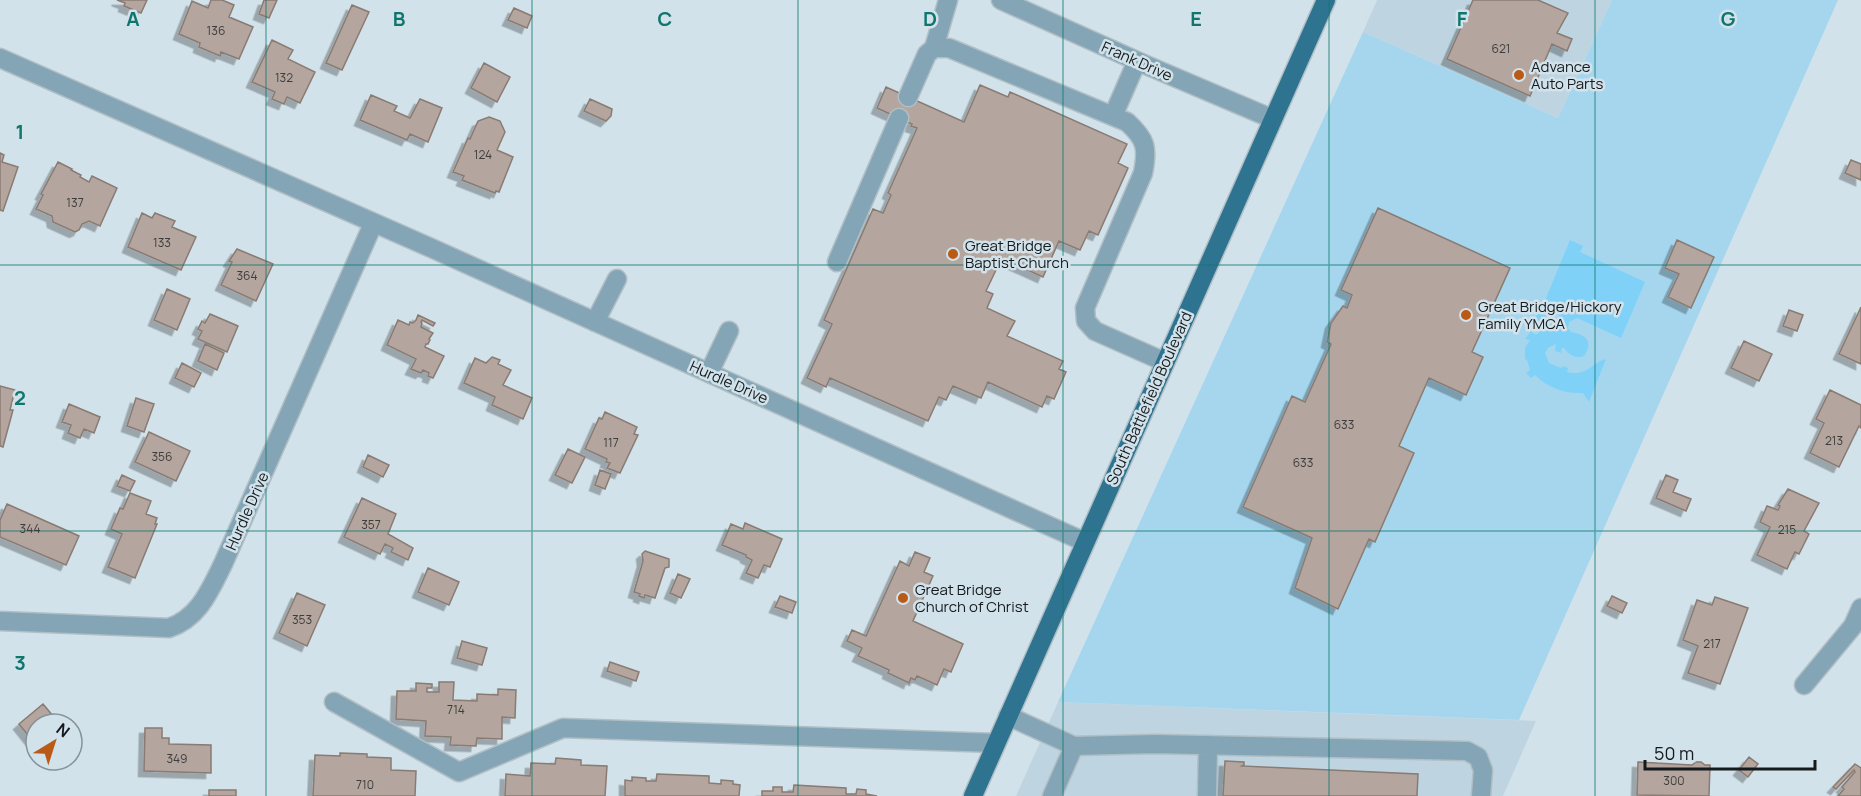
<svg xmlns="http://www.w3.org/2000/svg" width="1861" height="796" font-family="Manrope,sans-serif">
<defs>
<filter id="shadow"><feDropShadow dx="-5.5" dy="5.5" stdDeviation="0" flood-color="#0004"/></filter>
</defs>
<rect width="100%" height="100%" fill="#d2e2ea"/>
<!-- built -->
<path fill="#bed5e1" d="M1377,0H1612L1558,118L1363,32Z
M1058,702L1536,721L1503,796H1016Z"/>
<!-- green -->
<path fill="#a6d6ee" d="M1612,0H1838L1519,720L1058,702L1363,32L1558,118Z"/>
<!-- water -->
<path fill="#7fd1f8" d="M1570,240L1583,246L1580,252L1645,282L1621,338L1577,318L1569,322L1568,328L1571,332C1586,335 1594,341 1584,356C1575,359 1569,355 1564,348H1562L1561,353L1555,351L1556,344L1548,348L1545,353L1549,363L1561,368L1563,366L1568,368L1567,372C1587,377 1591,363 1606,359L1589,402L1583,393C1565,394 1548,388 1535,375L1531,378L1526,373L1530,370L1527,360L1525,359V348L1530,340L1525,339L1531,331L1534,334H1538L1542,327L1541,323H1537C1534,319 1536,316 1538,311L1545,310L1547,314L1544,321L1547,325L1556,324L1559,315L1558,311L1544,303Z"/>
<!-- building -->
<path fill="#b4a59e" stroke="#897b73" stroke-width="1.5" filter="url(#shadow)" d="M117,0H147L141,13L124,6L125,3Z
M211,0H222L234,5L229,17L253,27L239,59L221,52L220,56L199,47L200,43L179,34L192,1L208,8Z
M264,0H277L269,18L259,14Z
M1473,0H1538L1568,13L1557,33L1572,39L1567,51L1552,44L1530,96L1447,59Z
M352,5L369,12L342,70L326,63Z
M514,8L532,16L527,28L508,20Z
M272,40L293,50L288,59L315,72L300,103L287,97L284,104L272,99L275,92L252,82Z
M484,63L510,77L497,102L471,88Z
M980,85L1008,97L1010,92L1127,144L1118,163L1128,168L1098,235L1089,231L1080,250L1059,241L1043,277L999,257L993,269L996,270L986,291L993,294L987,308L1015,321L1007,336L1063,361L1059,369L1066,372L1054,399L1047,396L1042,407L988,382L981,398L953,386L946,400L939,397L928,421L830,378L826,387L807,378L832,324L824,320L873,209L883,213L891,195L888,193L917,128L911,126L912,124L877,108L886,87L964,122Z
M371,95L397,106L394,111L410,118L420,99L442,108L428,142L410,134L407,140L360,120Z
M590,99L612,109L611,116L606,121L584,111Z
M489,117L500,121L505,132L497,150L513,157L499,192L496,191L495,193L462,180L464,176L453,172L468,138L470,139L478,121Z
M0,153L4,155L2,162L18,167L3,211L0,210Z
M1851,160L1861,164V180L1845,173Z
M58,162L72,169L71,170L81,175L80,177L89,182L92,176L117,188L100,226L89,221L82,224L79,230L75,232L53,222L52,216L36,209L43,195L41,194Z
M1378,208L1510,268L1472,352L1483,357L1466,395L1429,378L1399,446L1414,453L1375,542L1369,539L1338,609L1295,588L1312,538L1243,507L1292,396L1305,402L1331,344L1327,342L1331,323L1343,306L1347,308L1352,295L1341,290Z
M142,213L152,218L155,213L175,221L172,227L196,237L181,270L128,247Z
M1677,240L1714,257L1691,308L1668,297L1679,274L1665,268Z
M237,249L273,264L256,301L221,285L232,262L229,261Z
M167,289L190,299L177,330L154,320Z
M1861,307V364L1839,354Z
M1789,310L1803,315L1797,331L1783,326Z
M210,314L238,326L227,352L198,339L202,331L198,329L202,321L205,323Z
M418,315L435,323L433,326L422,320L421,322L422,323L421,327L433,333L429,339L430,340L428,344H426L425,347L444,356L433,378L428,376L429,373L423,370L421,373L411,369L416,359L387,345L398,320L409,325L410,322L413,323L416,320Z
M1744,341L1772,354L1759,381L1731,368Z
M205,344L224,353L217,370L198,361Z
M492,357L500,360L498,364L511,370L503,385L532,398L523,419L492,405L495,397L464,383L475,358L486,363Z
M182,363L201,373L194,387L175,378Z
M0,386L15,390L10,410H13L3,447L0,446Z
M1830,390L1861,405V428L1859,426L1839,467L1810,453L1824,423L1816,419Z
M136,398L154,404L144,432L127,426Z
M69,404L100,417L94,433L84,429L80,438L68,433L71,425L62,422Z
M605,412L637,427L634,434L638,435L620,473L607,468L610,463L606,462L607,459L585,449L599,418L602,419Z
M149,432L190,451L176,481L135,462Z
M568,449L585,457L572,483L555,475Z
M368,455L389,465L383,477L363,467Z
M600,470L611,474L605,489L595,485Z
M122,475L135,481L130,491L117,486Z
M1666,475L1678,480L1673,492L1691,499L1686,511L1656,498Z
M1788,489L1819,503L1804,531L1809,534L1799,554L1795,552L1787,569L1757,555L1770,527L1760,522L1767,506L1778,510L1780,506L1778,505Z
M130,493L151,501L146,514L157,518L155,524H157L135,578L108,567L122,534L111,529L120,508L123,509Z
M362,498L396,514L388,534L413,548L408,560L391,552L393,548L385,544L380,554L344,537Z
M7,504L79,536L66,565L0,537V520Z
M745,523L782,539L770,567L764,565L758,578L746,573L752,560L746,557V555L722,545L731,524L743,529Z
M645,551L669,559V567L665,568L655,598L645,595L644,598L639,596L640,594L634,592L643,561L642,554Z
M915,552L930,558L924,572L933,576L913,621L963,644L951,672L944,669L937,685L917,676L915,680L911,678L909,683L888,673L889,670L858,656L862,648L847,641L852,630L866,636L900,561L909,566Z
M428,568L459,582L449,605L418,592Z
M678,574L690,579L681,598L670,593Z
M297,593L325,605L307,646L279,633Z
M780,596L796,602L792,613L775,607Z
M1612,596L1627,603L1622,613L1607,606Z
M1715,597L1748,608L1720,684L1688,673L1698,646L1683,640L1697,600L1712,605Z
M462,641L487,648L482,665L457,658Z
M610,662L639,672L636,681L607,671Z
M439,682H454L453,700L477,701V694L498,695V689L516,690L515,718L502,717V739L477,738L476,746L450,745L451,737L425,736L426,721L396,719L397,691H416V683L432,684V688H427V692H439Z
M43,704L59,723L36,724L35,744L19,724Z
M145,728H162V738H169V744L211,745V773L144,771Z
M340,753L367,754V757L391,758V770L416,771L415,796H313L315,755L340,756Z
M1749,757L1758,764L1748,777L1739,770Z
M556,758L581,760V765L607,766L605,796H505L506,774L530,776L531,763L555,764Z
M1225,761L1244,762V765L1242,766L1418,774L1417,796H1223Z
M1638,762L1692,765L1696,762H1701L1705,765H1710L1709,796L1637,795Z
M1855,764L1861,768V796H1838L1844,789L1842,787L1855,772L1854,770L1836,789L1833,787Z
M657,774L709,776V783L721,784V780L733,781V784L740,785L739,796H625V780L632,781V777L646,778V781H656Z
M794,785L846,788V794H856L857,789L866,790V794L877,796H762V791H773V787H782V792H793Z
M209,790H236V796H209Z"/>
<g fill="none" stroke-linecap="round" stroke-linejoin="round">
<defs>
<path id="minor" d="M1001,0L1146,65L1273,119
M934,48L948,0
M0,58L429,247L1085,542
M908,97L927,54L934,48H949L1127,122C1146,139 1148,148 1143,173L1085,308L1086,321L1095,331L1165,362
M1113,116L1137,61
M837,262L899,118
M595,322L617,279
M709,373L729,331
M0,621L169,628C199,618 210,590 223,564L373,224
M1804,685L1853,626L1861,608
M334,702L459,772L563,728L996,743
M1008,716L1074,746L1155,744L1467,751L1478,757L1483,770L1481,796
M1052,796L1074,746
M1207,796L1208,745"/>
<path id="major" d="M973,796L1326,0"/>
</defs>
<!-- minor casing -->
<use href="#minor" stroke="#b0bec5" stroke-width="21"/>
<!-- major casing -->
<use href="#major" stroke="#b0bec5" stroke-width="21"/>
<!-- minor -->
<use href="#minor" stroke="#84a5b5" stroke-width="18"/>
<!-- major -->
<use href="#major" stroke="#2e7390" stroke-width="18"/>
</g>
<!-- grid -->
<path fill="none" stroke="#0f766e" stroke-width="1.5" stroke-opacity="0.55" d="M266,0V796M532,0V796M798,0V796M1063,0V796M1329,0V796M1595,0V796M0,265H1861M0,531H1861"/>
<!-- markers -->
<g fill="#ba5a17" stroke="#d2e2ea" stroke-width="2">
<circle cx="1519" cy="75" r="6"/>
<circle cx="953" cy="254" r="6"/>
<circle cx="1466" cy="315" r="6"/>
<circle cx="903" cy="598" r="6"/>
</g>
<g text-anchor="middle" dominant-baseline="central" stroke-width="5" stroke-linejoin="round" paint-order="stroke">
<!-- number labels -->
<g font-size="12" fill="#3d3d3d">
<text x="216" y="30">136</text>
<text x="1501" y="48">621</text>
<text x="284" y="77">132</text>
<text x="483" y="154">124</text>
<text x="75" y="202">137</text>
<text x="162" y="242">133</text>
<text x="247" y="275">364</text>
<text x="1344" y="424">633</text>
<text x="1834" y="440">213</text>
<text x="611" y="442">117</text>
<text x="162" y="456">356</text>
<text x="1303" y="462">633</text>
<text x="371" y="524">357</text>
<text x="30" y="528">344</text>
<text x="1787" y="529">215</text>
<text x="302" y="619">353</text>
<text x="1712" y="643">217</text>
<text x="456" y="709">714</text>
<text x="177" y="758">349</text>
<text x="1674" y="780">300</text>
<text x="365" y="784">710</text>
</g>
<!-- street labels -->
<g font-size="15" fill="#151a1d" stroke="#d2e2ea">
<text transform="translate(1137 61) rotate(24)">Frank Drive</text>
<text transform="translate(729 382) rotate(24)">Hurdle Drive</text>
<text transform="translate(1149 398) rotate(-66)">South Battlefield Boulevard</text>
<text transform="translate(247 511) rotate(-66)">Hurdle Drive</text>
</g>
<!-- poi labels -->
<g font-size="15" fill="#151a1d" stroke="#d2e2ea" text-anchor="start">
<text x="1531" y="66">Advance<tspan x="1531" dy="17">Auto Parts</tspan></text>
<text x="965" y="245">Great Bridge<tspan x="965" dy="17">Baptist Church</tspan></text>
<text x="1478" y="306">Great Bridge/Hickory<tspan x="1478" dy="17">Family YMCA</tspan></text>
<text x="915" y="589">Great Bridge<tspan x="915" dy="17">Church of Christ</tspan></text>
</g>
</g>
<g font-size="20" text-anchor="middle" font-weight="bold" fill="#0f766e" stroke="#d2e2ea" stroke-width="5" stroke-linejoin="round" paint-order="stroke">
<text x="133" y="26">A</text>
<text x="399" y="26">B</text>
<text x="665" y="26">C</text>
<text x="930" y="26">D</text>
<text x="1196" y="26">E</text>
<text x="1462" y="26">F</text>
<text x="1728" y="26">G</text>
<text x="20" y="139">1</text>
<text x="20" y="405">2</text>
<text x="20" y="670">3</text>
</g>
<!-- north arrow -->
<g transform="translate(54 742) rotate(38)"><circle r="28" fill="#d2e2ea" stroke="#869298" stroke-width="1.5"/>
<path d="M0-4.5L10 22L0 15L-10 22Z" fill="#ba5a17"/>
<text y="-9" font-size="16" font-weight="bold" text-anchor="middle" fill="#151a1d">N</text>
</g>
<!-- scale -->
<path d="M1645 760v9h170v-9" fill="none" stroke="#151a1d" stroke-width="3"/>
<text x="1654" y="760" font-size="18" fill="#151a1d" stroke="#d2e2ea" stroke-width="4.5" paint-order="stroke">50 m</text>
</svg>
